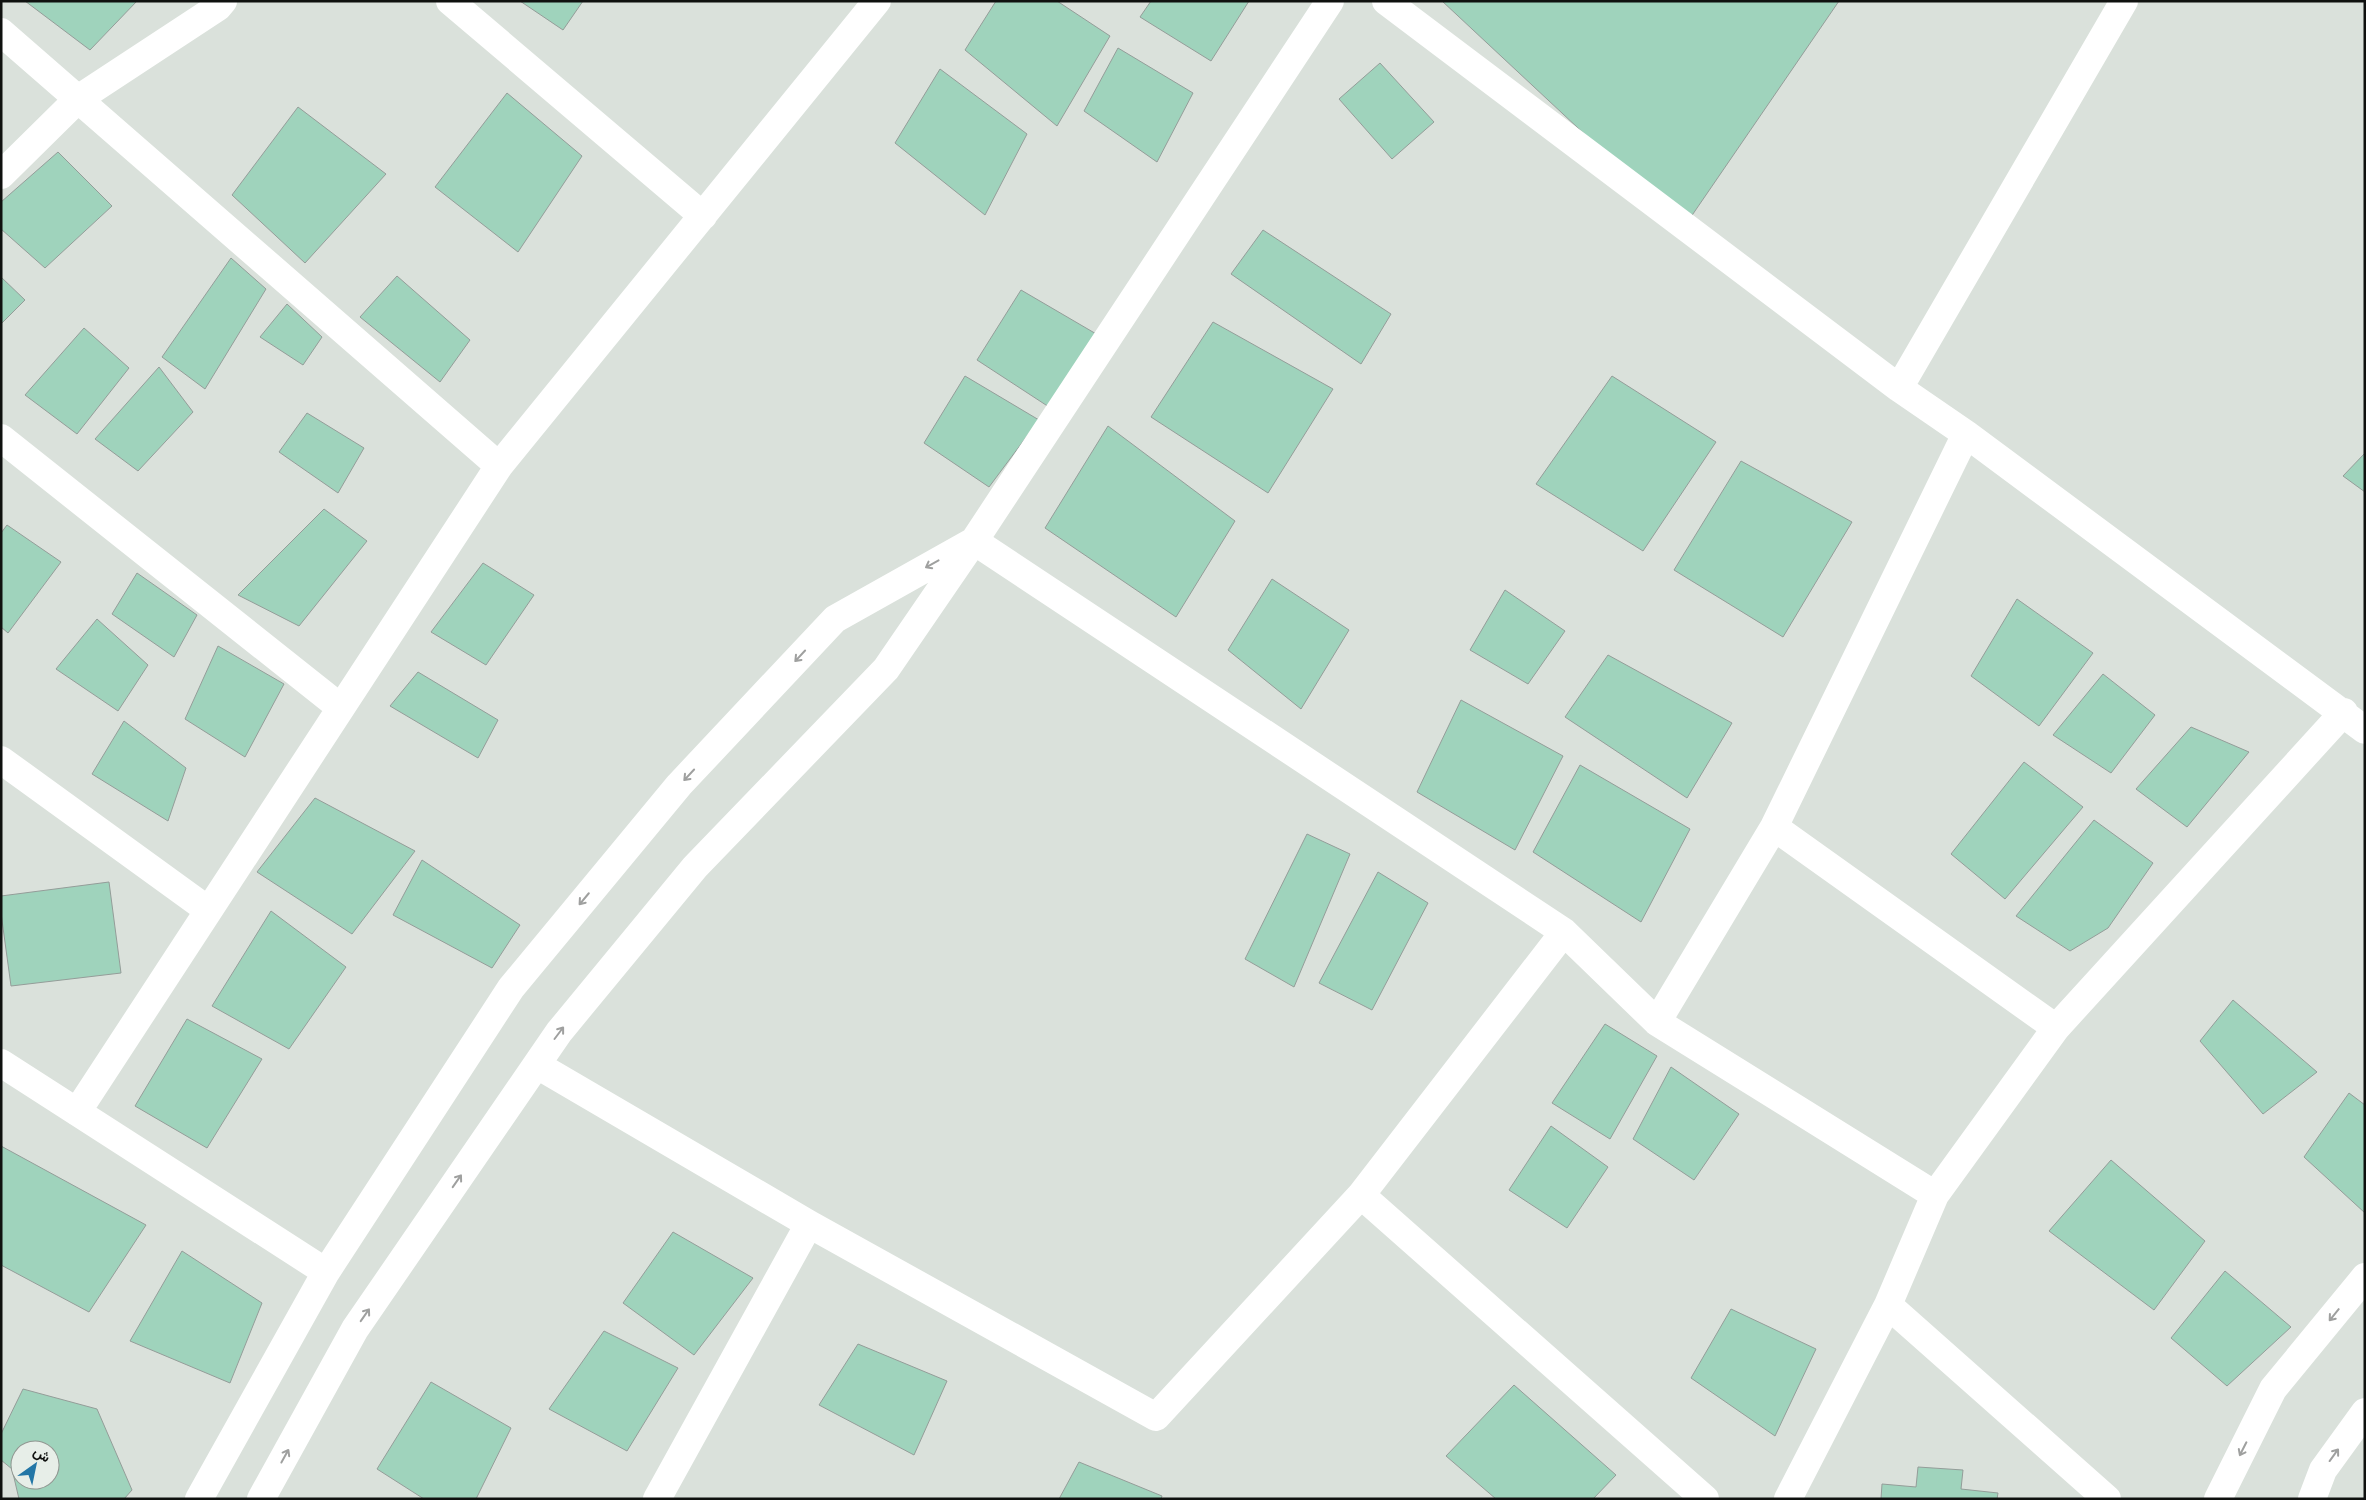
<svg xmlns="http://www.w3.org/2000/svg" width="2366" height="1500" font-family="'Playfair Display',Vazirmatn,serif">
<rect width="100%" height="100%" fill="#dae1db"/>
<!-- building -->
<path fill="#9fd3bc" stroke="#949d99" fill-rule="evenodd" d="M25,1H137L90,50Z
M520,1H583L563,30Z
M996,1H1057L1110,36L1057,126L965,50Z
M1151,1H1249L1211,61L1140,17Z
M1442,1H1839L1684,227Z
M1118,48L1193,93L1157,162L1084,111Z
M1380,63L1434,122L1392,159L1339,99Z
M940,69L1027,134L985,215L895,143Z
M507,93L582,156L518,252L435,187Z
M298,107L386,174L305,263L232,195Z
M58,152L112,206L45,268L1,229V202Z
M1263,230L1391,314L1361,364L1231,274Z
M231,258L266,289L205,389L162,357Z
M397,276L470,340L440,382L360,317Z
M1,277L25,300L1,324Z
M1021,290L1098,335L1049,407L977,360Z
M287,304L322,337L303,365L260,337Z
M1213,322L1333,389L1268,493L1151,417Z
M84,328L129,368L77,434L25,395Z
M159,367L193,412L138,471L95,439Z
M965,376L1039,420L989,487L924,443Z
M1612,376L1716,442L1643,551L1536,484Z
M307,413L364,448L338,493L279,452Z
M1108,426L1235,521L1176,617L1045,528Z
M2365,453V492L2343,476Z
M1741,461L1852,522L1783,637L1674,570Z
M324,509L367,541L299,626L238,595Z
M7,525L61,562L8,633L1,627V533Z
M483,563L534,595L486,665L431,632Z
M137,573L197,615L174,657L112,614Z
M1272,579L1349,630L1301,709L1228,650Z
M1505,590L1565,631L1528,684L1470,650Z
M2017,599L2093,653L2039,726L1971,676Z
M97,619L148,665L118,711L56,669Z
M218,646L284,684L245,757L185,719Z
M1608,655L1732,723L1687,798L1565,717Z
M418,672L498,720L478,758L390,706Z
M2103,674L2155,715L2111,773L2053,735Z
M1461,700L1563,756L1515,850L1417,792Z
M124,721L186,768L168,821L92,774Z
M2191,727L2249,752L2187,827L2136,789Z
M2024,762L2083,807L2005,899L1951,854Z
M1580,765L1690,829L1641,922L1533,852Z
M315,798L415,851L352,934L257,872Z
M2094,820L2153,863L2108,928L2070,951L2016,916Z
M1307,834L1350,854L1294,987L1245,959Z
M422,860L520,925L492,968L393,915Z
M1378,872L1428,903L1372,1010L1319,983Z
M109,882L121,973L11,986L1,913V896Z
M271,911L346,967L289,1049L212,1006Z
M2233,1000L2317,1072L2263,1114L2200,1041Z
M187,1019L262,1059L207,1148L135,1106Z
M1605,1024L1657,1056L1610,1139L1552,1103Z
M1671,1067L1739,1114L1694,1180L1633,1139Z
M2349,1093L2365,1105V1213L2304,1157Z
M1551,1126L1608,1167L1567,1228L1509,1190Z
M1,1146L146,1225L89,1312L1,1265Z
M2111,1160L2205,1241L2154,1310L2049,1231Z
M673,1232L753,1278L694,1355L623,1303Z
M182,1251L262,1303L230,1383L130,1341Z
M2225,1271L2291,1327L2227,1386L2171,1338Z
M1731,1309L1816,1349L1775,1436L1691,1378Z
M604,1331L678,1368L627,1451L549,1409Z
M858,1344L947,1381L914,1455L819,1405Z
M431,1382L511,1428L476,1499H424L377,1469Z
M1514,1385L1616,1475L1593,1499H1496L1446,1456Z
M23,1389L97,1409L132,1490L124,1499H19L12,1469L1,1460V1434ZM20,1450H50V1480H20Z
M1079,1462L1162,1496L1161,1499H1059Z
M1918,1467L1963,1470L1961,1489L1998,1493L1997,1499H1881L1882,1484L1916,1487Z"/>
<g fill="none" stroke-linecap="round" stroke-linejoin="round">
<!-- minor -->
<path stroke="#fff" stroke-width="28" d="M450,1L703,216
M1330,1L974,541L1564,932L1657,1022L1935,1195
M1386,1L1899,388L1966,434L2365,730
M1,32L499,466
M1,175L78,99L218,7L223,1
M1899,388L2124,1
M1,438L341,708
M1,760L208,910
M1774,827L2056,1028
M1657,1022L1774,827L1966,434
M1,1063L326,1272
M537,1065L809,1224L1156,1417L1361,1195L1564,932
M77,1112L499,466L877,1
M1361,1195L1705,1499
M1888,1305L2107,1499
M199,1499L326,1272L511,988L679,785L835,619L974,541
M261,1499L355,1329L559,1032L695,867L886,669L971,545
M657,1499L809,1224
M1788,1499L1888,1305L1935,1195L2056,1028L2344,712
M2218,1499L2273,1389L2365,1277
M2312,1499L2323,1470L2365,1412"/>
</g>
<!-- one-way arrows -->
<defs><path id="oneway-shaft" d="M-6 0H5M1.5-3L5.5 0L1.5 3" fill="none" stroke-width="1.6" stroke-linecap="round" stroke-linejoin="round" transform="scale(1.25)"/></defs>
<g stroke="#9fa09f">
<use href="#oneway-shaft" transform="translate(932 564) rotate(151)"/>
<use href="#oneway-shaft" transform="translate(800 656) rotate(133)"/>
<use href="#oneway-shaft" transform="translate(689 775) rotate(133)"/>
<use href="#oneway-shaft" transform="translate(584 899) rotate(130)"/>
<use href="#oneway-shaft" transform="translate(559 1033) rotate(-53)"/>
<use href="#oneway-shaft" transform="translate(457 1181) rotate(-55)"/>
<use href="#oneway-shaft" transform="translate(365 1315) rotate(-55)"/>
<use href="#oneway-shaft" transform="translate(2334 1315) rotate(129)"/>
<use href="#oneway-shaft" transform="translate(2243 1449) rotate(117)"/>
<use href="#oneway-shaft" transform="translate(2334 1455) rotate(-54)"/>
<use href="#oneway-shaft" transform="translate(285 1456) rotate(-61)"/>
</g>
<!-- border -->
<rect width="2366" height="1500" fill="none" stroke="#0f110f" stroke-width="5"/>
<!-- north arrow -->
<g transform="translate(35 1465) rotate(33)"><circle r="24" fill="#e7eee8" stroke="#919691"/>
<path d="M0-4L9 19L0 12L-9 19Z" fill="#2276a6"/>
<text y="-8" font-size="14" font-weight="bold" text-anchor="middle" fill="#0f110f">ش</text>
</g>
</svg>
